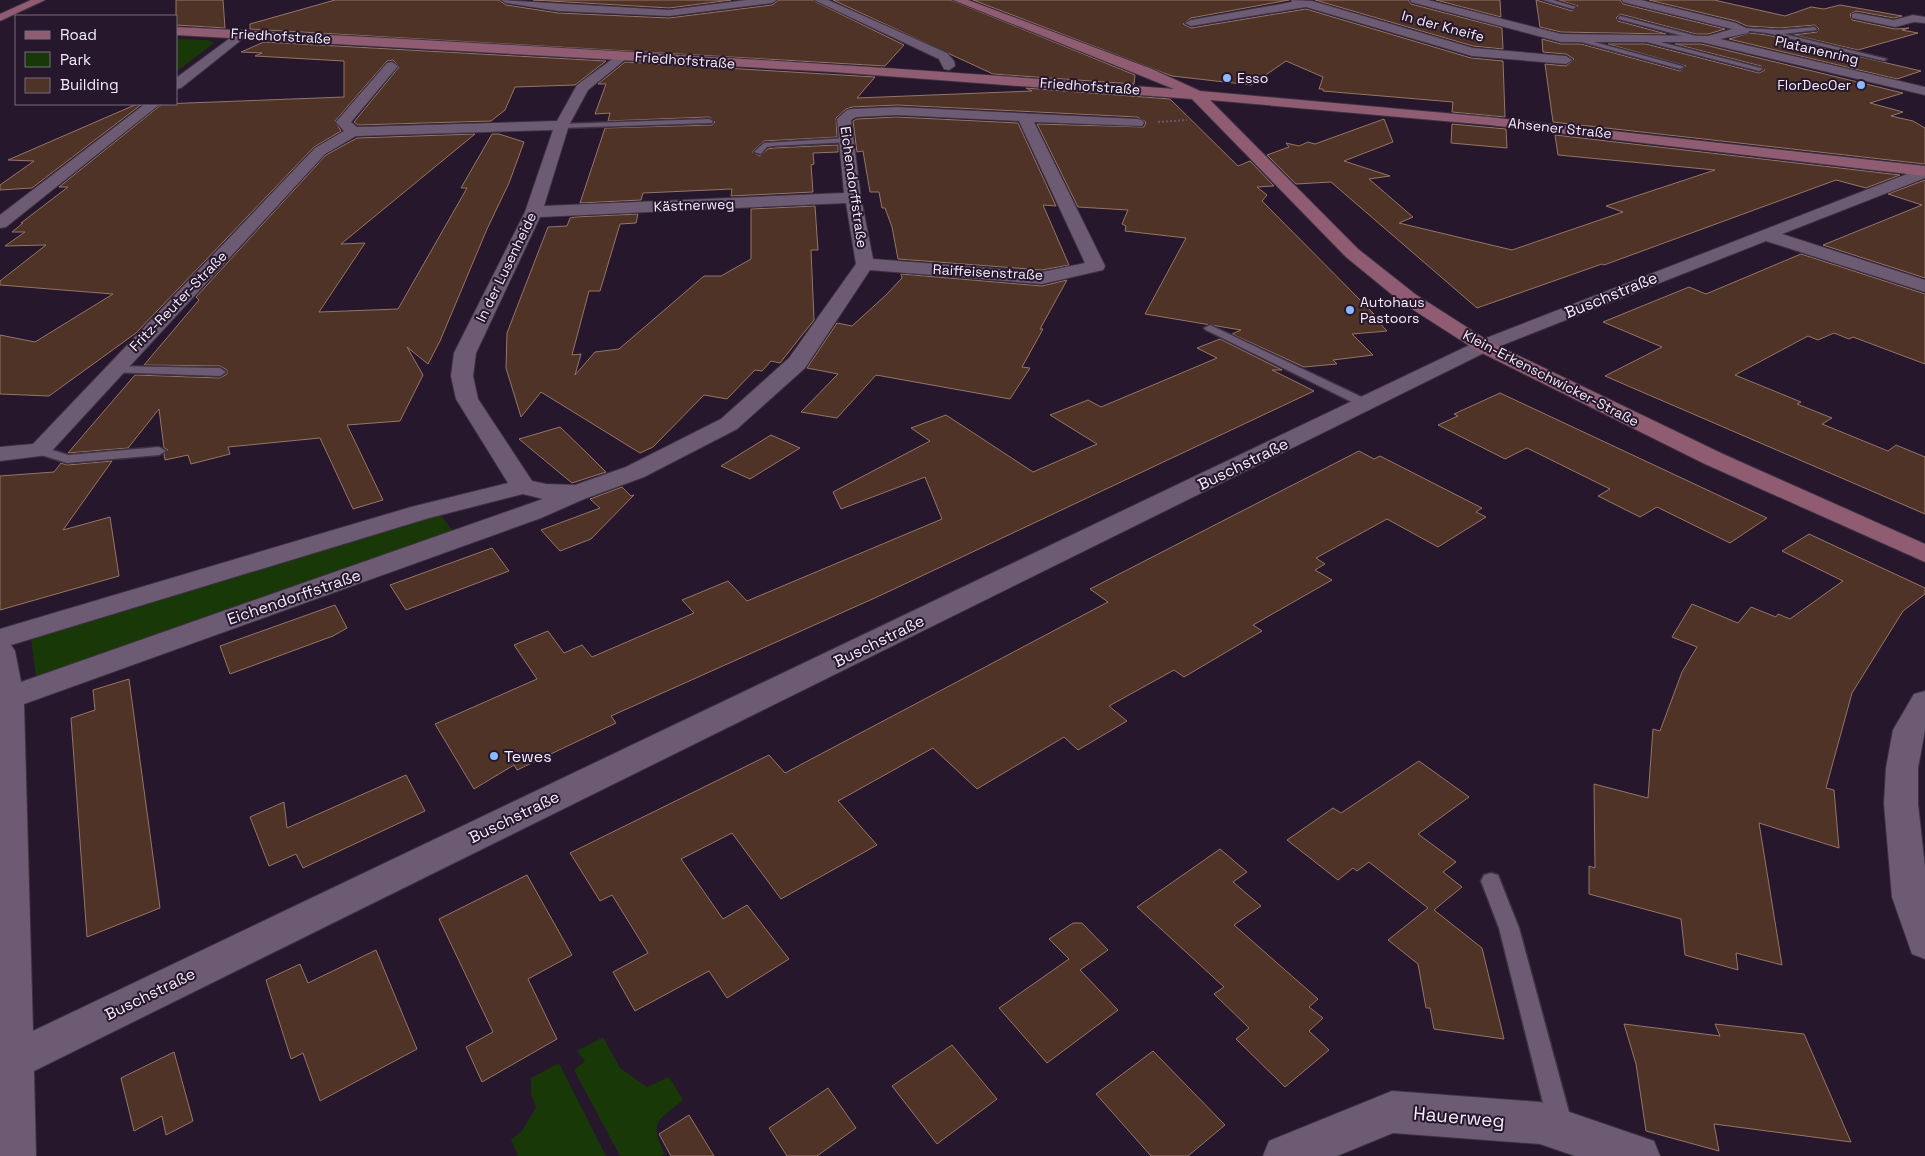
<svg xmlns="http://www.w3.org/2000/svg" width="1925" height="1156" font-family="'Space Grotesk',sans-serif">
<rect width="100%" height="100%" fill="#26172c"/>
<!-- green -->
<path fill="#193808" d="M176,39L207,40L214,43L176,72Z
M440,514L455,534L36,677L31,639Z
M603,1037L620,1068L647,1087L669,1077L683,1100C658,1121 648,1121 665,1154L661,1156H620L574,1070L585,1061L577,1051Z
M559,1063L606,1156H518L511,1140L522,1131L536,1107L531,1094V1078Z"/>
<!-- building -->
<path fill="#4f3327" stroke="#957567" d="M176,0H223L225,28L176,25Z
M335,0H499L506,5L558,13L669,18L772,5L779,0H812L904,45L885,66L250,29V24Z
M533,0H731L669,8Z
M833,0H951L1135,75L1134,84L993,74Z
M973,0H1289L1191,18L1183,24L1191,28L1306,9L1471,58L1503,61L1505,117L1452,112L1453,102L1323,91V89H1319L1323,77L1286,61L1251,85L1172,76Z
M1315,0H1408L1411,4L1502,28L1503,49L1473,46Z
M1436,0H1500L1501,17Z
M1536,0L1572,11L1578,6L1559,0H1620L1623,4L1725,29L1708,34H1696L1620,14L1616,18L1618,21L1666,34L1561,32L1540,27Z
M1649,0H1714L1785,16L1811,7L1824,9L1840,5L1902,16L1894,18L1856,11L1850,14L1852,20L1895,29L1909,28L1902,30L1918,33L1858,50L1794,35L1817,32L1819,29L1815,25L1780,28L1747,26L1736,21Z
M1750,33L1767,35L1921,71L1897,79L1729,39Z
M1542,39L1561,44H1581L1680,71L1686,66L1608,44H1646L1759,73L1765,70L1761,66L1675,44H1701L1903,93L1870,103L1903,112L1891,116L1913,121L1925,128V164L1553,122L1545,64L1566,66L1574,59L1566,54L1543,52Z
M264,42L606,61L575,85L515,87L505,110L491,121L358,125L354,122L399,67L393,60L387,61L335,121L341,131L314,147L136,333L49,396L0,394V335L35,342L113,294L0,285V281L46,245L5,246L25,232H12L23,223H21L68,187H59L162,104L344,97V61L255,56L262,53L241,52Z
M625,62L875,77L857,98L1032,91L1026,88L1170,99L1238,166L1250,161L1274,186L1257,187L1267,195L1262,201L1374,314H1371L1387,331L1352,334L1373,355L1333,360L1337,364L1304,367L1232,334L1241,330L1145,314L1186,238L1125,231L1126,226L1122,224L1128,210L1078,207L1037,124L1144,127L1146,122L1137,117L897,105L852,107L846,109L836,118L837,137L764,141L752,152L760,156L768,149L773,148L838,145V152L813,153L814,164L811,165L813,192L731,196L732,189L643,193L641,200L580,203L605,128L712,125L715,122L709,117L608,121L610,113L595,114L606,84H598Z
M137,104H142L32,188L0,190V185L34,161L8,160Z
M897,117L1018,123L1056,206L1043,205L1069,265L1042,270L898,259L892,227L885,208H882L879,192H870L863,151L857,152L853,121L857,119Z
M1384,119L1393,142L1344,161L1390,176L1369,179L1413,217L1399,223L1512,250L1623,212L1606,206L1715,170L1558,155L1555,135L1900,175L1866,188L1836,180L1604,265L1602,264L1477,308L1331,182L1296,184L1267,155L1289,147L1286,143L1299,146L1308,142L1315,144Z
M1452,124L1506,129L1507,148L1451,143Z
M475,134L341,244L365,243L319,312L398,309L467,188H461L492,134H499L524,142L509,183L487,229L440,341L428,364L407,347L423,375L400,421L347,425L383,500L353,509L320,438L228,447L230,454L191,464L188,455L165,460L164,454L168,450L164,448L159,409L128,448L68,453L135,375L220,378L227,374V370L220,366L144,365L199,300L196,297L326,155L357,138Z
M1925,180V278L1823,245L1922,205L1888,194Z
M815,206L818,250H811L814,320L780,363L771,361L762,371L755,370L727,399L704,395L653,447L640,453L541,392L521,417L506,368L507,333L548,227L567,226L570,218L575,217L638,214L636,223L620,224L600,291H589L572,355L581,354L575,375L595,352L619,349L704,276H721L751,259V209Z
M1801,254L1925,294V364L1853,337L1849,339L1834,333L1818,340L1808,336L1735,375L1801,402L1797,404L1832,418L1822,424L1888,451L1896,445L1925,457V514L1605,376L1662,347L1603,322L1689,287L1706,294Z
M901,274L1042,286L1067,280L1040,329H1043L1022,367L1030,368L1010,399L876,375L837,418L801,412L838,374L807,368L837,323L852,326L886,295L902,278Z
M1220,339L1282,370H1272L1314,391L877,597L611,716L616,723L517,770L514,765L474,789L435,724L537,679L514,645L548,631L564,653L582,645L592,657L694,613L682,600L728,581L747,601L942,519L925,477L841,509L833,492L930,441L911,428L946,415L1033,472L1097,444L1050,415L1088,400L1101,407L1217,358L1197,348Z
M1500,393L1624,451L1767,518L1730,543L1657,507L1640,517L1598,496L1610,489L1527,448L1505,459L1438,425L1458,416L1454,414Z
M560,427L589,455L606,472L572,483L519,439Z
M771,435L800,448L750,479L721,466Z
M1359,451L1374,459L1380,456L1482,508L1476,512L1486,517L1438,547L1387,519L1316,558L1325,564L1315,570L1332,580L1253,625L1262,631L1184,677L1174,670L1109,706L1127,721L1078,750L1064,737L977,789L933,748L838,801L877,845L781,899L732,833L681,859L723,919L747,905L789,959L727,998L709,971L635,1011L613,972L648,953L612,895L600,901L570,853L769,755L785,773L1108,602L1090,589Z
M112,461L63,530L110,517L119,576L0,610V476L54,472L61,463L67,465Z
M622,487L631,496L634,495L591,539L560,551L541,530L600,508L590,499Z
M1809,534L1925,588V594L1903,611L1852,693L1826,788L1834,790L1839,848L1759,823L1782,965L1736,953L1738,970L1685,955L1681,919L1589,894V866L1595,868L1594,784L1648,798L1653,729L1660,731L1682,672L1697,647L1672,637L1692,604L1738,623L1751,607L1776,617L1778,614L1790,619L1843,581L1782,551Z
M492,548L509,571L406,610L390,585Z
M335,605L347,628L333,636L230,674L220,646Z
M129,679L160,908L87,937L71,718L95,710L93,690Z
M1419,761L1469,797L1418,834L1456,862L1443,872L1462,887L1434,910L1482,948L1504,1039L1434,1029L1430,1008H1426L1418,964L1388,940L1428,908L1369,862L1357,871L1353,868L1338,880L1287,840L1333,808L1341,813Z
M406,775L425,811L303,868L296,854L269,866L250,817L284,802L287,828Z
M1220,849L1247,872L1233,882L1261,906L1234,925L1318,999L1309,1007L1323,1018L1309,1031L1329,1050L1285,1087L1236,1039L1249,1028L1214,994L1224,987L1137,907Z
M527,875L572,955L528,979L557,1039L482,1082L466,1047L493,1032L439,919Z
M1073,923H1082L1108,950L1080,970L1118,1010L1047,1063L999,1008L1069,959L1049,939Z
M376,950L417,1049L320,1101L303,1053L291,1059L266,980L300,964L308,983Z
M1624,1024L1720,1036L1715,1024L1804,1034L1851,1142L1714,1124L1719,1151L1646,1131L1636,1064Z
M952,1045L997,1099L937,1144L892,1086Z
M1153,1051L1225,1125L1188,1156H1151L1096,1094Z
M174,1052L193,1121L166,1135L162,1116L134,1131L121,1078Z
M828,1088L856,1128L817,1156H787L769,1128Z
M689,1115L714,1156H671L659,1134Z"/>
<g fill="none" stroke-linecap="round" stroke-linejoin="round">
<defs>
<path id="lane" d="M1543,0H1553L1576,7L1573,9Z
M1620,16L1700,37L1701,38L1698,40L1618,19Z
M1815,27L1817,30L1784,34L1887,59L1884,61L1767,33L1741,30L1744,28L1780,30Z
M1576,37L1682,66L1684,67L1680,69L1574,40Z
M1641,37L1761,68L1763,69L1759,71L1639,40Z
M709,119L713,121L712,123L561,128L557,126L561,124Z
M847,138H850V142L773,146L767,147L761,154L754,152L764,143Z
M1210,325L1370,401L1372,404L1370,407H1362L1206,330L1204,328Z
M112,366L220,368L226,372L220,376L108,372L106,370Z
M40,446L68,455L159,447L166,451L159,455L67,463L35,453L34,450L35,447Z
M1491,873L1498,875L1519,928L1573,1127L1569,1135L1561,1138L1553,1135L1549,1127L1499,928L1481,881L1484,875Z"/>
<path id="street" d="M501,0L669,10L746,0H777L772,3L669,16L558,11L506,3Z
M814,0H828L947,53L954,61L955,66L949,70L944,69L939,59Z
M1291,0L1312,1L1473,48L1566,56L1572,60L1566,64L1472,56L1306,7L1191,26L1185,23L1191,20L1292,2Z
M1410,0H1428L1561,34L1708,36L1732,29L1623,2L1622,0H1641L1736,23L1750,30L1748,33L1720,39L1925,87V95L1701,42H1561L1411,2Z
M1856,13L1894,20L1913,15L1925,17V23L1914,22L1895,27L1852,18V14Z
M241,30L245,31V37L181,88L176,89V78Z
M622,52L628,56L626,59L588,90L569,125L544,206L844,193L837,119L847,110L852,109L897,107L1137,119L1142,120L1144,123L1142,126L1034,122L1105,266L1103,270L1042,284L870,270L805,368L737,429L644,477L584,499L541,518L24,704L33,1031L1476,342L1925,167V178L1782,234L1925,280V292L1766,241L1490,350L34,1071L36,1156H0V629L411,507L508,483L456,399L451,376L454,353L525,212L553,130L356,136L325,154L48,455L0,461V447L33,444L315,148L344,131L336,122L387,63L392,62L398,66L351,122L357,127L557,121L577,85ZM897,115L1019,121L1085,263L1042,272L873,259L861,198L851,120L856,117ZM846,203L856,264L789,358L721,419L626,467L575,485L546,484L532,481L478,399L473,376L476,353L540,217ZM523,494L543,499L21,682L15,651L11,645L429,518Z
M145,104H160L6,227L0,228V215Z
M1925,691V730L1918,768V804L1925,867V959L1912,954L1892,897L1884,804L1886,768L1893,730L1914,694Z
M1392,1091L1540,1102L1654,1141L1660,1156H1575L1540,1144L1393,1133L1337,1156H1263L1269,1141Z"/>
<path id="secondary" d="M31,0H45L0,21V14Z
M953,0H968L1152,69L1200,91L1489,117L1925,166V176L1489,125L1210,100L1358,249L1415,294L1490,342L1723,454L1925,544V562L1705,464L1476,350L1401,302L1346,257L1192,99L833,72L176,35V27C509,44 842,63 1174,89Z"/>
</defs>
<!-- lane casing -->
<use href="#lane" stroke="#3d3242" stroke-width="3"/>
<!-- street casing -->
<use href="#street" stroke="#3d3242" stroke-width="2"/>
<!-- secondary casing -->
<use href="#secondary" stroke="#3d3242" stroke-width="2"/>
<!-- path -->
<path stroke="#66586b" stroke-width="2" stroke-dasharray="2 2" stroke-linecap="butt" d="M1158,122L1187,120"/>
<!-- lane -->
<use href="#lane" fill="#6d5b74" fill-rule="evenodd"/>
<!-- street -->
<use href="#street" fill="#6d5b74" fill-rule="evenodd"/>
<!-- secondary -->
<use href="#secondary" fill="#8f5c72" fill-rule="evenodd"/>
</g>
<!-- markers -->
<g fill="#8cb9fc" stroke="#26172c" stroke-width="2">
<circle cx="1227" cy="78" r="5"/>
<circle cx="1861" cy="85" r="5"/>
<circle cx="1350" cy="310" r="5"/>
<circle cx="494" cy="756" r="5"/>
</g>
<g text-anchor="middle" dominant-baseline="central" stroke-width="4" stroke-linejoin="round" paint-order="stroke">
<!-- far-street labels -->
<g font-size="14" fill="#f6ecfa" stroke="#26172c">
<text transform="translate(1443 26) rotate(15)">In der Kneife</text>
<text transform="translate(281 36) rotate(3)">Friedhofstraße</text>
<text transform="translate(1817 50) rotate(13)">Platanenring</text>
<text transform="translate(685 60) rotate(4)">Friedhofstraße</text>
<text transform="translate(1090 86) rotate(4)">Friedhofstraße</text>
<text transform="translate(1560 128) rotate(6)">Ahsener Straße</text>
<text transform="translate(854 187) rotate(82)">Eichendorffstraße</text>
<text transform="translate(694 205) rotate(-2)">Kästnerweg</text>
<text transform="translate(506 267) rotate(-64)">In der Lusenheide</text>
<text transform="translate(988 272) rotate(3)">Raiffeisenstraße</text>
<text transform="translate(178 301) rotate(-46)">Fritz-Reuter-Straße</text>
<text transform="translate(1551 378) rotate(27)">Klein-Erkenschwicker-Straße</text>
</g>
<!-- far-poi labels -->
<g font-size="14" fill="#f6ecfa" stroke="#26172c" text-anchor="start">
<text x="1237" y="78">Esso</text>
<text x="1851" y="85" text-anchor="end">FlorDecOer</text>
<text x="1360" y="302">Autohaus<tspan x="1360" dy="16">Pastoors</tspan></text>
</g>
<!-- street labels -->
<g font-size="16" fill="#f6ecfa" stroke="#26172c">
<text transform="translate(1611 295) rotate(-22)">Buschstraße</text>
<text transform="translate(1243 464) rotate(-26)">Buschstraße</text>
<text transform="translate(294 597) rotate(-19)">Eichendorffstraße</text>
<text transform="translate(879 641) rotate(-26)">Buschstraße</text>
<text transform="translate(514 817) rotate(-26)">Buschstraße</text>
<text transform="translate(150 994) rotate(-26)">Buschstraße</text>
</g>
<!-- poi labels -->
<g font-size="16" fill="#f6ecfa" stroke="#26172c" text-anchor="start">
<text x="504" y="756">Tewes</text>
</g>
<!-- near-street labels -->
<g font-size="19" fill="#f6ecfa" stroke="#26172c">
<text transform="translate(1459 1117) rotate(5)">Hauerweg</text>
</g>
</g>
<!-- legend -->
<rect x="15" y="15" width="162" height="90" fill="#26172c" stroke="#796c7e"/>
<rect x="25" y="31" width="25" height="8" fill="#8f5c72" stroke="#796c7e"/>
<text x="60" y="40" font-size="15" fill="#f6ecfa">Road</text>
<rect x="25" y="52" width="25" height="15" fill="#193808" stroke="#796c7e"/>
<text x="60" y="65" font-size="15" fill="#f6ecfa">Park</text>
<rect x="25" y="78" width="25" height="15" fill="#4f3327" stroke="#796c7e"/>
<text x="60" y="90" font-size="15" fill="#f6ecfa">Building</text>
</svg>
